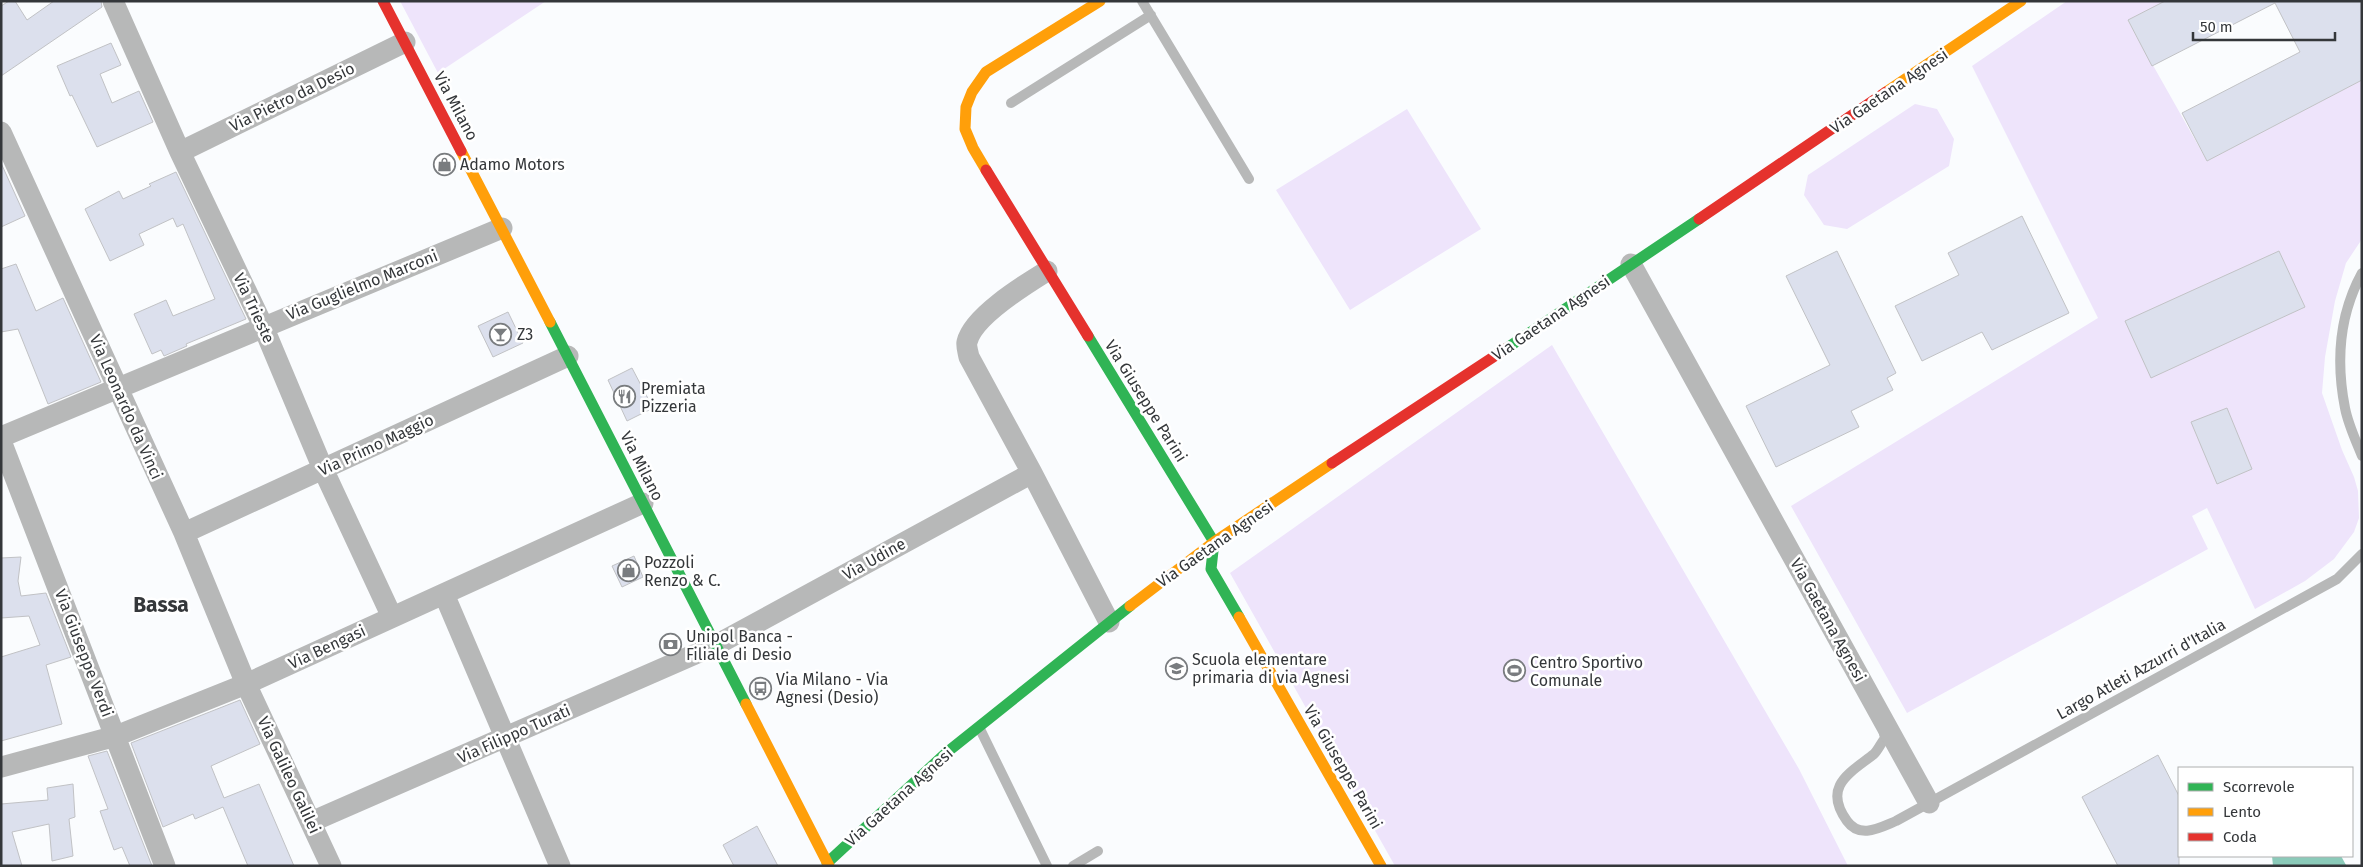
<svg xmlns="http://www.w3.org/2000/svg" width="2363" height="867" font-family="'Fira Sans',sans-serif">
<rect width="100%" height="100%" fill="#fafcfe"/>
<!-- green -->
<path fill="#eee4fb" d="M400,1H546L438,73Z
M2067,1H2165L2128,21L2207,161L2362,80V239L2346,263L2335,301L2325,357L2322,393L2342,450L2354,477L2358,491L2359,518L2354,532L2334,559L2305,581L2255,609L2207,508L2192,516L2208,549L1907,713L1791,506L2098,318L1972,66Z
M1915,104L1937,109L1954,139L1949,166L1847,229L1824,225L1804,195L1808,175Z
M1407,109L1481,229L1350,310L1276,190Z
M1552,345L1799,769L1848,866H1395L1230,573Z"/>
<!-- water -->
<path fill="#8bcab9" d="M2272,856H2341L2346,865L2273,866Z"/>
<!-- building -->
<path fill="#dce0ed" stroke="#c1c2c5" d="M9,1H15L27,20L54,1H101L102,7L1,76V6Z
M2165,1H2362V80L2207,161L2182,113L2300,52L2275,3L2152,66L2128,20Z
M111,43L121,65L100,74L112,103L139,91L153,122L97,147L72,95L70,96L57,66Z
M1,163L25,216L1,227Z
M176,172L246,319L186,344L187,346L164,356L161,350L152,354L134,314L166,300L173,316L215,299L183,224L177,227L173,218L139,234L144,245L110,261L85,209L119,191L123,199L151,186L149,184Z
M2022,216L2069,313L1992,350L1982,332L1922,361L1895,306L1959,275L1948,253Z
M1837,251L1896,373L1887,378L1893,390L1851,411L1859,427L1776,467L1746,406L1830,365L1786,276Z
M2279,251L2305,307L2151,378L2125,321Z
M16,264L36,311L63,298L101,382L48,404L18,329L1,332V269Z
M508,312L523,343L493,357L478,326Z
M632,368L653,408L627,421L608,380Z
M2227,408L2252,469L2217,484L2191,422Z
M634,556L643,577L622,587L612,566Z
M21,557L18,581L21,596L46,593L71,657L46,665L62,724L1,741V657L40,645L29,616L1,618V558Z
M240,700L260,744L211,766L224,798L259,784L294,866H248L223,807L195,819L193,814L163,827L131,743Z
M107,751L152,866H130L122,847L114,850L100,811L108,809L88,756Z
M2158,755L2179,796V866H2118L2082,797Z
M73,784L75,817L69,819L73,856L52,861L49,824L12,832L22,866H1V804L48,800L47,788Z
M757,826L778,866H734L723,845Z"/>
<g fill="none" stroke-linecap="round" stroke-linejoin="round">
<!-- lane -->
<path stroke="#b7b8b8" stroke-width="10" d="M1142,1L1249,179
M1011,103L1151,15
M2362,273C2339,315 2336,362 2345,408C2348,424 2356,441 2362,456
M979,727L1047,866
M1883,729L1885,738C1881,743 1878,750 1874,754C1850,773 1822,786 1847,821C1860,839 1879,828 1896,821L2337,579L2362,554
M1073,866L1098,851"/>
<!-- street -->
<path stroke="#b7b8b8" stroke-width="21" d="M113,1L180,152L263,326L323,469L392,617
M1,132L184,533L246,684L331,866
M180,152L405,42
M1631,264L1929,803
M1,437L502,228
M1,441L165,866
M1032,473L969,357C968,352 966,346 967,342C973,316 1026,284 1047,271
M184,533L568,356
M444,594L560,866
M1,767L116,736L246,684L643,503
M311,822L716,645L1032,473L1109,622"/>
<!-- fast -->
<path stroke="#30b455" stroke-width="11" d="M550,322L746,704
M1088,336L1214,542L1211,569L1239,617
M1507,348L1699,219
M827,863L946,753L1130,606"/>
<!-- slow -->
<path stroke="#ff9f0a" stroke-width="11" d="M1886,92L2021,1
M461,151L550,322
M986,170L973,148L965,129L966,107L972,92L986,72L1100,1
M1130,606L1214,542L1332,463
M1239,617L1381,866
M746,704L829,866"/>
<!-- jam -->
<path stroke="#e5322d" stroke-width="11" d="M383,1L461,151
M986,170L1088,336
M1699,219L1886,92
M1332,463L1507,348"/>
</g>
<!-- icons -->
<defs>
<symbol id="shop-ring" viewBox="-11 -11 22 22"><circle r="9.5" fill="#fff" stroke="#797c7f" stroke-width="1.5"/><path d="M-5-2.5h2.3a2.7 3.5 0 0 1 5.4 0H5L5.5 6h-11ZM-1.5-2.5h3a1.5 2.3 0 0 0-3 0Z" fill="#797c7f"/></symbol>
<symbol id="bar-ring" viewBox="-11 -11 22 22"><circle r="9.5" fill="#fff" stroke="#797c7f" stroke-width="1.5"/><path d="M-6-5H6L.8 .8V4.5H3.5V6h-7V4.5H-.8V.8Z" fill="#797c7f"/></symbol>
<symbol id="restaurant-ring" viewBox="-11 -11 22 22"><circle r="9.5" fill="#fff" stroke="#797c7f" stroke-width="1.5"/><path d="M-5-6h1v4h1v-4h1v4h1v-4h1v5L-1.5 .5V6h-2V.5L-5-1ZM5-6V6H3V1.5H1.5Q1.5-4 5-6Z" fill="#797c7f"/></symbol>
<symbol id="bank-ring" viewBox="-11 -11 22 22"><circle r="9.5" fill="#fff" stroke="#797c7f" stroke-width="1.5"/><path d="M-6-4H6V4H-6ZM0-2.3a2.3 2.3 0 1 0 0 4.6a2.3 2.3 0 1 0 0-4.6Z" fill="#797c7f"/></symbol>
<symbol id="school-ring" viewBox="-11 -11 22 22"><circle r="9.5" fill="#fff" stroke="#797c7f" stroke-width="1.5"/><path d="M0-5L7-2L0 1L-7-2ZM-4 1L0 2.5L4 1V4Q0 6-4 4Z" fill="#797c7f"/></symbol>
<symbol id="stadium-ring" viewBox="-11 -11 22 22"><circle r="9.5" fill="#fff" stroke="#797c7f" stroke-width="1.5"/><path d="M0-5a6.5 5 0 1 0 0 10a6.5 5 0 1 0 0-10ZM-3.5-1.8h7v3.6h-7Z" fill="#797c7f"/></symbol>
<symbol id="bus-ring" viewBox="-11 -11 22 22"><circle r="9.5" fill="#fff" stroke="#797c7f" stroke-width="1.5"/><path d="M-5-6H5V4H4V6H2V4H-2V6H-4V4H-5ZM-3.5-4V0h7V-4ZM-3.5 1.2v1.5H-2V1.2ZM2 1.2v1.5H3.5V1.2Z" fill="#797c7f"/></symbol>
</defs>
<g fill-rule="evenodd">
<use href="#shop-ring" x="432" y="152" width="25" height="25"/>
<use href="#bar-ring" x="488" y="322" width="25" height="25"/>
<use href="#restaurant-ring" x="612" y="384" width="25" height="25"/>
<use href="#shop-ring" x="616" y="558" width="25" height="25"/>
<use href="#bank-ring" x="658" y="632" width="25" height="25"/>
<use href="#school-ring" x="1164" y="656" width="25" height="25"/>
<use href="#stadium-ring" x="1502" y="658" width="25" height="25"/>
<use href="#bus-ring" x="748" y="676" width="25" height="25"/>
</g>
<g text-anchor="middle" dominant-baseline="central" stroke-width="5" stroke-linejoin="round" paint-order="stroke">
<!-- street labels -->
<g font-size="16" fill="#34373a" stroke="#fff">
<text transform="translate(1889 91) rotate(-34)">Via Gaetana Agnesi</text>
<text transform="translate(292 97) rotate(-26)">Via Pietro da Desio</text>
<text transform="translate(456 106) rotate(62)">Via Milano</text>
<text transform="translate(362 285) rotate(-22)">Via Guglielmo Marconi</text>
<text transform="translate(254 308) rotate(65)">Via Trieste</text>
<text transform="translate(1551 318) rotate(-34)">Via Gaetana Agnesi</text>
<text transform="translate(1146 401) rotate(58)">Via Giuseppe Parini</text>
<text transform="translate(126 407) rotate(66)">Via Leonardo da Vinci</text>
<text transform="translate(376 445) rotate(-25)">Via Primo Maggio</text>
<text transform="translate(642 466) rotate(63)">Via Milano</text>
<text transform="translate(1215 544) rotate(-35)">Via Gaetana Agnesi</text>
<text transform="translate(874 559) rotate(-29)">Via Udine</text>
<text transform="translate(1828 620) rotate(61)">Via Gaetana Agnesi</text>
<text transform="translate(327 647) rotate(-25)">Via Bengasi</text>
<text transform="translate(84 653) rotate(69)">Via Giuseppe Verdi</text>
<text transform="translate(2141 669) rotate(-29)">Largo Atleti Azzurri d'Italia</text>
<text transform="translate(514 734) rotate(-24)">Via Filippo Turati</text>
<text transform="translate(1343 767) rotate(60)">Via Giuseppe Parini</text>
<text transform="translate(289 775) rotate(65)">Via Galileo Galilei</text>
<text transform="translate(899 797) rotate(-42)">Via Gaetana Agnesi</text>
</g>
<!-- poi labels -->
<g font-size="16" fill="#34373a" stroke="#fff" text-anchor="start">
<text x="460" y="164">Adamo Motors</text>
<text x="517" y="334">Z3</text>
<text x="641" y="388">Premiata<tspan x="641" dy="18">Pizzeria</tspan></text>
<text x="644" y="562">Pozzoli<tspan x="644" dy="18">Renzo &amp; C.</tspan></text>
<text x="686" y="636">Unipol Banca -<tspan x="686" dy="18">Filiale di Desio</tspan></text>
<text x="1192" y="659">Scuola elementare<tspan x="1192" dy="18">primaria di via Agnesi</tspan></text>
<text x="1530" y="662">Centro Sportivo<tspan x="1530" dy="18">Comunale</tspan></text>
<text x="776" y="679">Via Milano - Via<tspan x="776" dy="18">Agnesi (Desio)</tspan></text>
</g>
<!-- district labels -->
<g font-size="21" font-weight="bold" fill="#34373a" stroke="#fff">
<text x="161" y="605">Bassa</text>
</g>
</g>
<!-- border -->
<rect width="2363" height="867" fill="none" stroke="#34373a" stroke-width="5"/>
<!-- legend -->
<rect x="2178" y="767" width="175" height="90" fill="#ffffff" stroke="#aeafb0"/>
<rect x="2188" y="783" width="25" height="8" fill="#30b455" stroke="#aeafb0"/>
<text x="2223" y="792" font-size="15" fill="#34373a">Scorrevole</text>
<rect x="2188" y="808" width="25" height="8" fill="#ff9f0a" stroke="#aeafb0"/>
<text x="2223" y="817" font-size="15" fill="#34373a">Lento</text>
<rect x="2188" y="833" width="25" height="8" fill="#e5322d" stroke="#aeafb0"/>
<text x="2223" y="842" font-size="15" fill="#34373a">Coda</text>
<!-- scale -->
<path d="M2193 32v8h142v-8" fill="none" stroke="#34373a" stroke-width="2.5"/>
<text x="2200" y="32" font-size="15" fill="#34373a" stroke="#ffffff" stroke-width="4" paint-order="stroke">50 m</text>
</svg>
